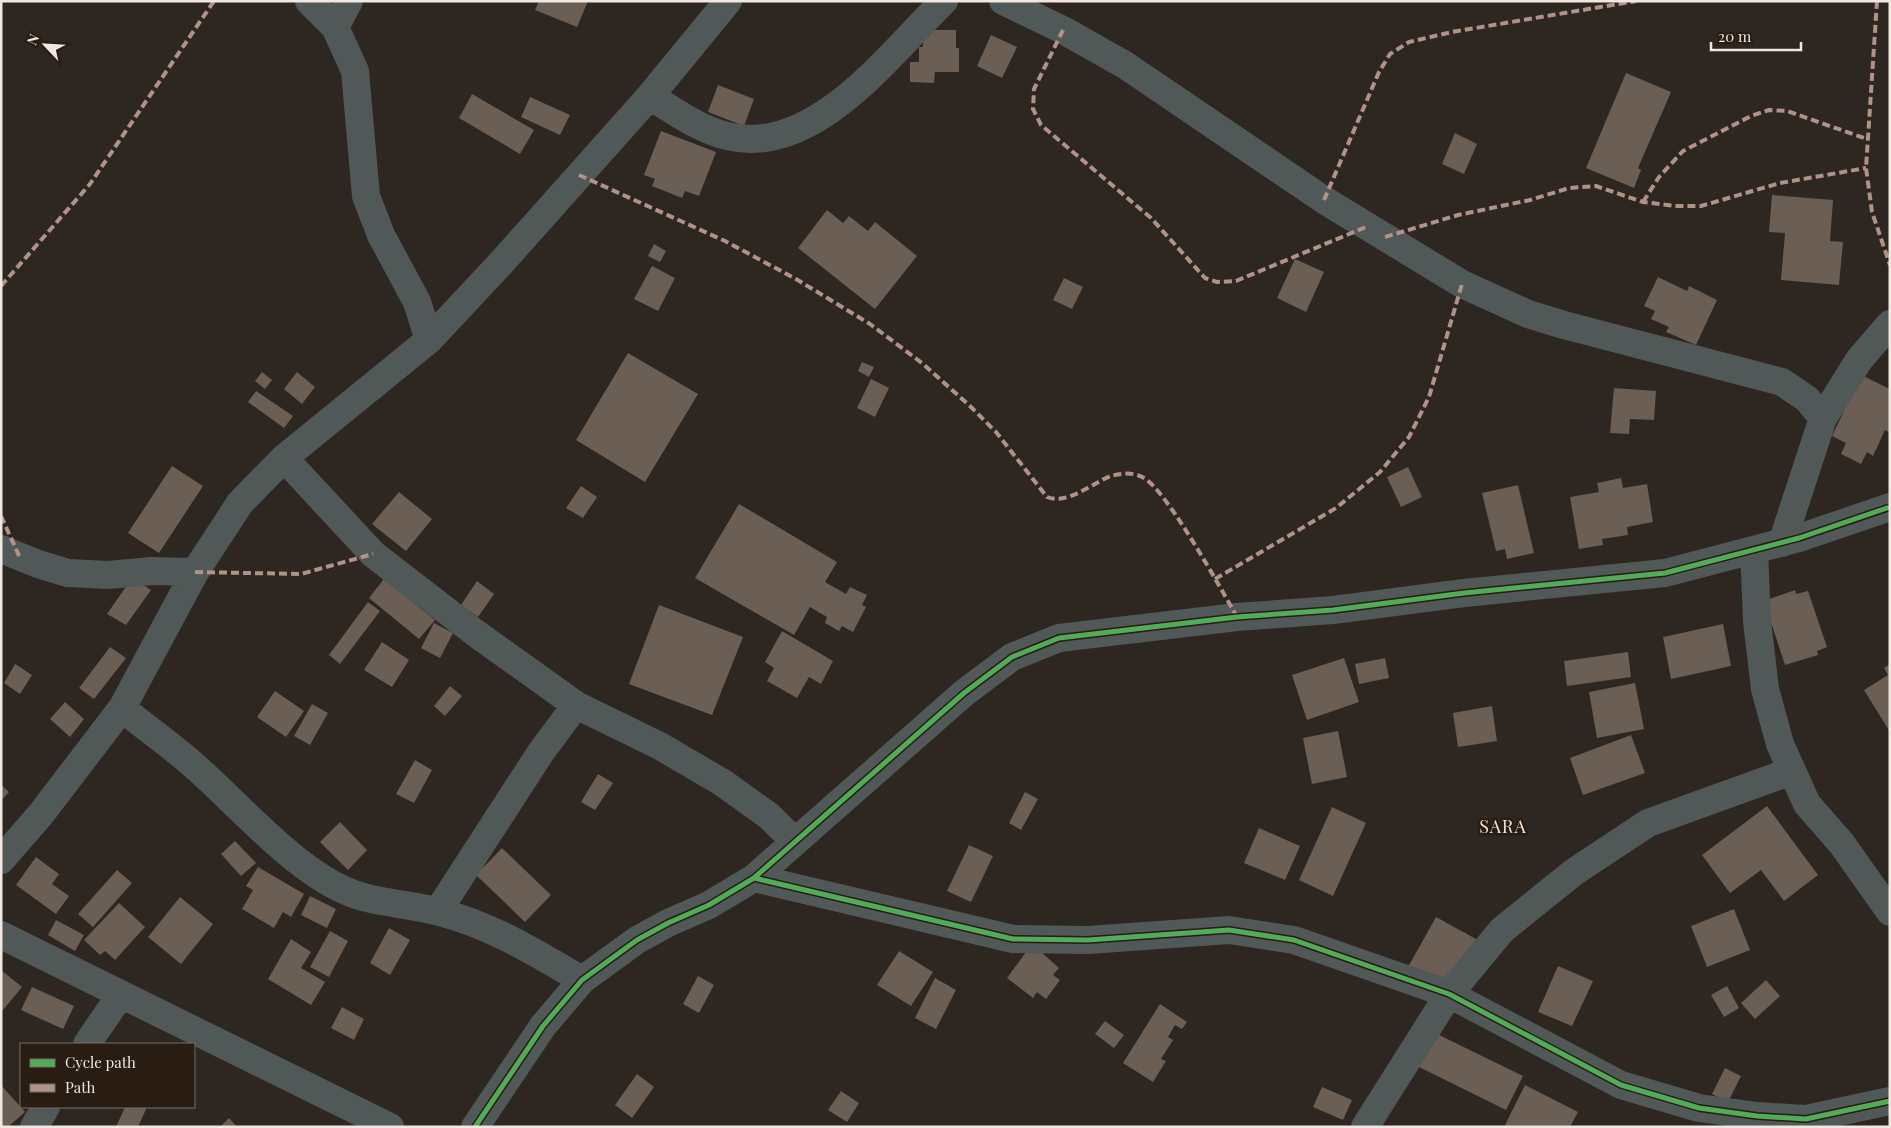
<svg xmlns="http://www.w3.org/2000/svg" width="1891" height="1128" font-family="'Playfair Display',serif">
<rect width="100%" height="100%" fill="#2d2621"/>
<!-- building -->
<path fill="#6a5e55" d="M539,1H588L577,27L535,10Z
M923,30H956V48H959V72H935L934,83L910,82V62H919V47H923Z
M991,35L1017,47L1002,78L977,66Z
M1626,73L1671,92L1638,168L1641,170L1634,188L1586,168Z
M718,85L754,99L744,126L708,112Z
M472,94L534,130L520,154L459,118Z
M530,97L570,115L560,135L521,117Z
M661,131L716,152L699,196L685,191L682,198L652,186L655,179L644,175Z
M1455,133L1477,144L1464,174L1442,164Z
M1772,195L1833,200L1830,241L1843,242L1839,285L1781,280L1785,233L1769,232Z
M827,210L843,223L849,216L868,231L875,222L917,256L875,309L798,248Z
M654,244L666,251L660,262L648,256Z
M1295,259L1324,272L1306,312L1277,298Z
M652,266L675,278L658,311L634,299Z
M1658,277L1687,291L1689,286L1717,300L1696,345L1666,332L1669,327L1651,319L1655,311L1644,306Z
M1064,278L1083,287L1072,309L1053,300Z
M628,353L698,394L645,482L576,440Z
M862,362L874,367L869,377L858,371Z
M262,372L272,380L265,389L255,381Z
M297,372L315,387L302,404L284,389Z
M1861,375L1890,389V433L1885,430L1873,456L1867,452L1861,464L1841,454L1846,443L1832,436Z
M871,379L889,388L875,417L857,408Z
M1614,388L1656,391L1654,420L1630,419L1629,434L1610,433Z
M256,391L293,416L284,428L248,402Z
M172,466L203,486L159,553L128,533Z
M1408,467L1422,497L1401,507L1387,477Z
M1621,478L1623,488L1647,484L1653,522L1627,527L1628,535L1602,539L1603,545L1579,549L1570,497L1599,492L1597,483Z
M1518,485L1534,553L1507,559L1505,549L1496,551L1482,493Z
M581,486L597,497L583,518L566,508Z
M399,492L432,519L406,551L372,524Z
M739,504L837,562L825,582L846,594L850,587L867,595L862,605L866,607L853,632L842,626L839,631L825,623L827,617L810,607L794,635L695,578Z
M132,578L151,590L126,625L107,614Z
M384,579L435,620L419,639L369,598Z
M477,581L494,594L478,617L461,605Z
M1795,590L1796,594L1808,591L1827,647L1817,651L1818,655L1785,665L1764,601Z
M368,602L380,611L340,664L329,655Z
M659,605L743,637L712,715L629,684Z
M434,623L453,633L440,658L421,648Z
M1723,624L1731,666L1671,679L1663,637Z
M782,631L833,661L821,684L809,677L797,698L767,681L774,668L765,662Z
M382,642L409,660L392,687L364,670Z
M110,647L126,658L94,699L79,688Z
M1628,652L1631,677L1567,686L1564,661Z
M1344,658L1359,702L1307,720L1292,675Z
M1385,658L1389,678L1359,684L1355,664Z
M15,664L32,675L20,694L4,683Z
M1890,664V732L1864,690L1888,675L1884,668Z
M1635,683L1644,729L1597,738L1589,692Z
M450,686L462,696L445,716L434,706Z
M275,691L304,711L286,737L257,717Z
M65,702L84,719L70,737L50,719Z
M312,704L328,713L310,745L294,736Z
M1492,706L1497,741L1458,747L1453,713Z
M1338,731L1347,777L1312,784L1303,738Z
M1631,735L1645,773L1583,795L1570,758Z
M415,760L432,770L414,803L396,794Z
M598,774L613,783L595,810L581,802Z
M1,785L9,792L1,801Z
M1025,792L1038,799L1021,830L1009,823Z
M1767,806L1818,875L1784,901L1761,870L1730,893L1702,855Z
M1332,807L1366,823L1333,896L1299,880Z
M340,822L367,850L348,870L320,842Z
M1259,828L1300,846L1285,880L1244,863Z
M235,841L256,863L241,876L221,854Z
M969,845L993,856L971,902L947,891Z
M502,848L551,895L525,922L476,875Z
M36,857L59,874L52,884L69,896L56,914L16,885Z
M258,867L304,894L291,917L283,912L274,928L242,909L253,890L246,886Z
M117,870L132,883L93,927L78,914Z
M310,896L336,909L327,928L301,915Z
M180,897L213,924L181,964L148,937Z
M119,903L145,927L115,960L105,951L100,955L84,940Z
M1734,909L1750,950L1707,967L1691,926Z
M1436,917L1476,939L1449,989L1408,967Z
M56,920L84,935L75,951L48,935Z
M389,928L410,940L390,975L370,963Z
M330,931L348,941L329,977L310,967Z
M291,939L311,952L301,968L325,982L311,1005L268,979Z
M1032,944L1059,968L1053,975L1060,980L1046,999L1037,992L1033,998L1007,978Z
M899,951L933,972L911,1006L877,985Z
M1558,966L1593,981L1572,1026L1538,1012Z
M1,970L22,987L3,1010L1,1008Z
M698,976L714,985L699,1013L683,1004Z
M935,978L956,990L936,1029L915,1018Z
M1766,980L1780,996L1755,1019L1741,1003Z
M1727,986L1739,1008L1724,1017L1711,995Z
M32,987L74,1006L63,1029L21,1010Z
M1160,1004L1187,1022L1182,1029L1175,1025L1168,1037L1173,1040L1161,1059L1166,1061L1153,1082L1123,1063Z
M342,1007L364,1019L354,1040L331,1028Z
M1105,1021L1124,1035L1114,1048L1095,1034Z
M1433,1032L1523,1076L1506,1110L1417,1066Z
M1725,1068L1741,1076L1728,1102L1712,1094Z
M637,1074L654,1087L632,1118L615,1105Z
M1,1085L25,1112L8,1127H1Z
M1525,1085L1578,1112L1570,1127H1504Z
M1322,1087L1352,1100L1343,1120L1313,1107Z
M841,1091L859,1103L847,1122L828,1110Z
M125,1107H147L138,1127H116Z
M229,1118L237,1127H220Z"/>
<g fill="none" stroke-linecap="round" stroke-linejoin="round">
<!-- street -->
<path stroke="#515858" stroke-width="28" d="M309,1L335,27L355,71L366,196L381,235L417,302L429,340
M1003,1L1063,30L1125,65L1324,200L1462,284L1528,314L1564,325L1782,382L1807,399L1823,418
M335,27L349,1
M650,96C674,111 699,129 727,136C814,158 890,53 944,1
M284,458L373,554L474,632L576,705L660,746L723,783L769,816L795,842
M1782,543L1823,418L1859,360L1890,324
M1,549L38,564L68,573L108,575L151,571L195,572
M1754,550L1757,621L1765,689L1780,744L1807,804L1842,844L1890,912
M122,708C147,729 175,748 199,770C240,807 294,868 344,890C374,904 408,903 439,912C491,925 536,953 582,980
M1,860L41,814L122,708L195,572L240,503L284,458L429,340L501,263L650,96L728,1
M754,878L1013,939L1088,940L1229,930L1294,940L1449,994L1621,1085L1699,1108L1757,1116L1806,1119L1890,1101
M438,911L541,752L576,705
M1,935L390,1127
M87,1044L121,994
M34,1127L46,1107
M475,1127L543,1026L582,980L637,940L668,923L709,905L754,878L964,693L1012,657L1059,638L1237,617L1333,610L1464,593L1665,573L1799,538L1890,507
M1365,1127L1449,994L1502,930L1574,872L1648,823L1792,771"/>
<!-- quiet -->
<path stroke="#af9288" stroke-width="4" stroke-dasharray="8 4" stroke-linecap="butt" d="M1877,1L1866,168L1872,212L1890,265
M1063,30L1034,89L1033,109L1041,125L1151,218L1205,278L1217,282L1236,281L1366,227
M579,175L725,241L796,279L870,324L922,363L971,407L996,432L1047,497C1068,505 1092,483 1111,476C1121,473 1135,472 1144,478C1167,491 1221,589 1237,617
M1324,200L1379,72L1390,54L1409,42L1452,32L1636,1
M1643,202L1659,177L1683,151L1751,116L1769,110L1787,111L1867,139
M1385,237L1458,215L1530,200L1569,188L1596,186L1643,202L1675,206H1701L1780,183L1866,168
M1,286L90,184L214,1
M1,516L20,558
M195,572L301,574L373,554
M1215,579L1336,508L1380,472L1409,437L1429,397L1462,284"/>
<defs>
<path id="cycleway" d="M754,878L1013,939L1088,940L1229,930L1294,940L1449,994L1621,1085L1699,1108L1757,1116L1806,1119L1890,1101
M475,1127L543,1026L582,980L637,940L668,923L709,905L754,878L964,693L1012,657L1059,638L1237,617L1333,610L1464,593L1665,573L1799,538L1890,507"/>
</defs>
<!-- cycleway casing -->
<use href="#cycleway" stroke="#281c13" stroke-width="8"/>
<!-- cycleway -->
<use href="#cycleway" stroke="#51ab58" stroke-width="5"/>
</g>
<g text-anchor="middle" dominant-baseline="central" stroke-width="5" stroke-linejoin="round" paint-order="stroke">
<!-- quarter labels -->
<g font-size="18" letter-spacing="1" fill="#f0dfd3" stroke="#281c13">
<text x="1503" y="826">SARA</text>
</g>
</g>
<!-- border -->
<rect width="1891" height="1128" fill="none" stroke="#f0e7e1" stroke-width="5"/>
<!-- legend -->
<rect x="20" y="1043" width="175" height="65" fill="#281c13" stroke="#786d65"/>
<rect x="30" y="1059" width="25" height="8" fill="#51ab58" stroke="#786d65"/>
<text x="65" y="1068" font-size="15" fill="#f0e7e1">Cycle path</text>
<rect x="30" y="1084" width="25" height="8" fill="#af9288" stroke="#786d65"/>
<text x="65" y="1093" font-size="15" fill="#f0e7e1">Path</text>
<!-- north arrow -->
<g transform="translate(45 45) rotate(295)" stroke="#281c13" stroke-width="4" paint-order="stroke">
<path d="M0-4L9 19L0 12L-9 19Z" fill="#f0e7e1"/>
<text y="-8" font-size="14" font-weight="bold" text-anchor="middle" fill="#f0e7e1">N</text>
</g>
<!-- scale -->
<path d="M1711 42v8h90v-8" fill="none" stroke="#f0e7e1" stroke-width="2.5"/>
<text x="1718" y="42" font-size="15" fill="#f0e7e1" stroke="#281c13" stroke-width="4" paint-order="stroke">20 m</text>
</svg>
